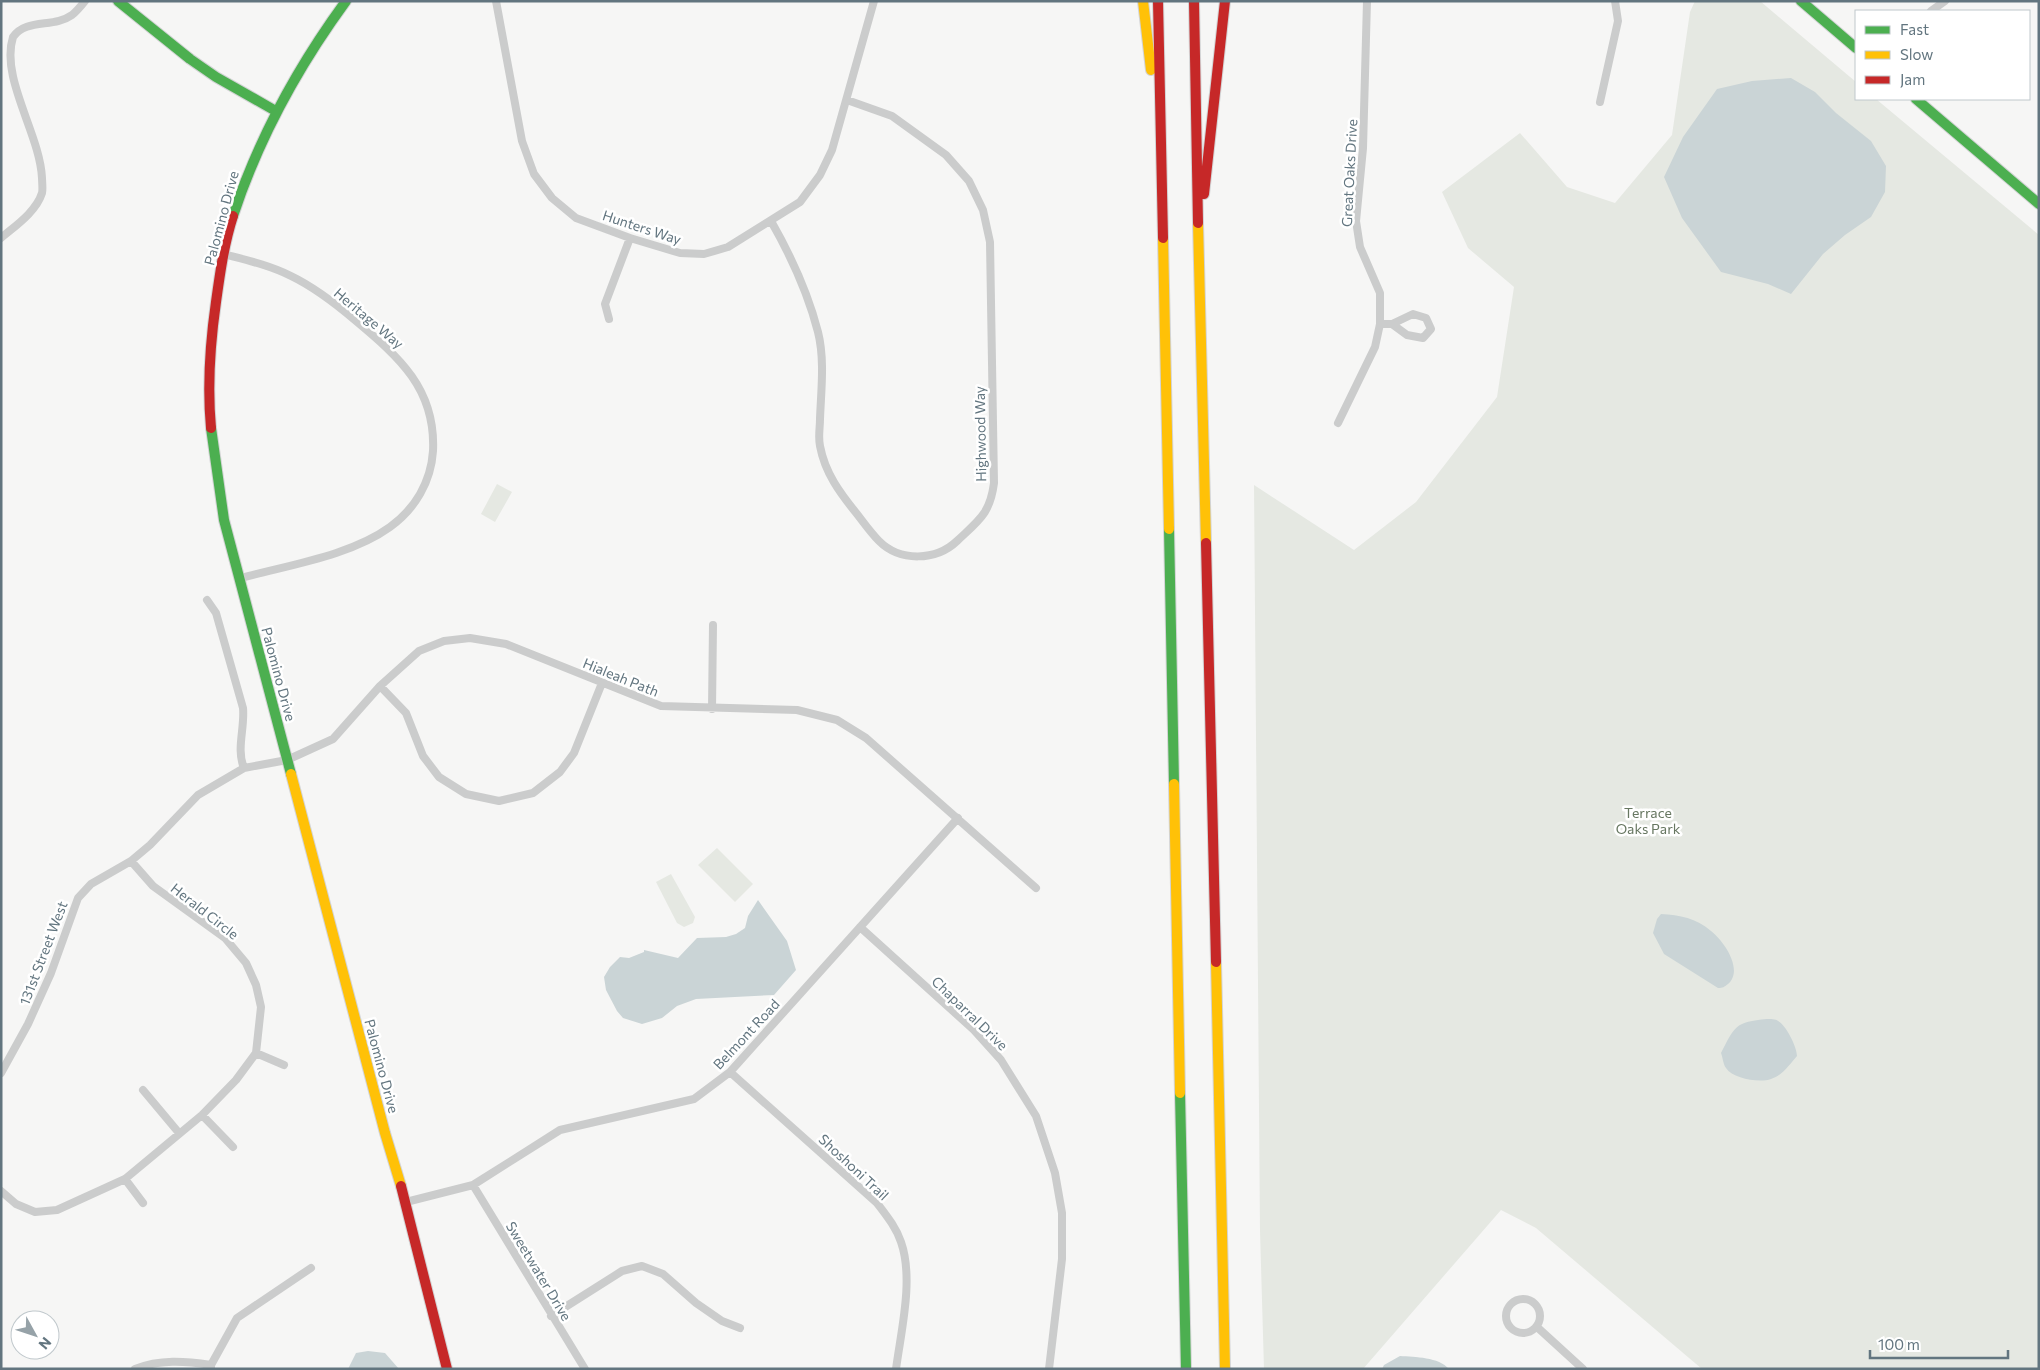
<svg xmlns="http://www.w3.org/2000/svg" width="2040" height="1370" font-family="Commissioner,sans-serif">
<rect width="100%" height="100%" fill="#f6f6f5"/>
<!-- park -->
<path fill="#e5e8e2" d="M1695,1H1760L1856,82V99H1876L2039,235V1369H1702L1536,1228L1501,1210L1363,1369H1264L1260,1231L1254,485L1354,550L1416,502L1497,397L1514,287L1468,248L1442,192L1520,133L1567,187L1615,203L1672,135L1690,12Z
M497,484L512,492L495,522L481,514Z
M717,848L753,884L735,902L698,865Z
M671,874L695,917L693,923L684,927L677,923L656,882Z"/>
<!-- water -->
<path fill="#cad4d6" d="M1791,78L1815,92L1836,113L1871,141L1886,166L1885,192L1871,217L1845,235L1823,254L1791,294L1768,284L1721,272L1682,218L1664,177L1683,137L1717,89L1752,81Z
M758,900L787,941L796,970L774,995L696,999L677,1006L662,1018L642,1024L623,1018L617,1011L606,990L604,977L610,967L620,957L629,958L644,952V950L678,958L697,938L726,937L736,934L745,928L748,916Z
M1661,914C1680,915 1696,918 1711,931C1724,941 1744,970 1728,984C1724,987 1723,988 1718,988L1664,954L1653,933L1657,919Z
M1767,1019C1770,1019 1776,1019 1778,1021C1786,1025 1797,1047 1797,1056C1790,1064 1782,1076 1771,1079C1760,1083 1733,1079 1726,1068C1723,1064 1723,1058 1721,1053C1735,1026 1735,1022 1767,1019Z
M368,1351L385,1353L399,1369H348L356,1353Z
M1400,1356C1415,1357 1439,1357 1449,1369H1382L1384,1365Z"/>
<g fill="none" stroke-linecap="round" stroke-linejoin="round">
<defs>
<path id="fast" d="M118,1L190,59L216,77L274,110
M1801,1L1856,48
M1916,99L2039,204
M233,216C259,137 297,68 346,1
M211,428L224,520L291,774
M1169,529L1174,784
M1180,1093L1186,1369"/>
<path id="slow" d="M1143,1L1151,70
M1198,223L1206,543
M1163,238L1169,529
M291,774L385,1133L401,1186
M1174,784L1180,1093
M1216,962L1225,1369"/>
<path id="jam" d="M1158,1L1163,238
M1194,1L1198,223
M1204,194L1225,1
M211,428C207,385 210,344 216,302C220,273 224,244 233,216
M1206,543L1216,962
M401,1186L447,1369"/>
</defs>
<!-- fast casing -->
<use href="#fast" stroke="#d3d4d5" stroke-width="12"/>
<!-- slow casing -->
<use href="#slow" stroke="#d3d4d5" stroke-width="12"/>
<!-- jam casing -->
<use href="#jam" stroke="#d3d4d5" stroke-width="12"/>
<!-- street -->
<path stroke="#cbcccc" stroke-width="8" d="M496,1L522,141L534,174L552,198L576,218L630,238L680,253L704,254L728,247L800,202L820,175L832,150L874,1
M1931,11L1945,1
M1600,102L1618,21L1615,1
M771,221C791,256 808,293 818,332C825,360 821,391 820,419C820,428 818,437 820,446C825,473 840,493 857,514C864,523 871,533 879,541C900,562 936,561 957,541C979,520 990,514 994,483L990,242L983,210L969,181L946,155L892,116L847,100
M1,238C15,226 36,212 42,193C43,189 42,182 42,178C40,134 0,78 13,37C26,18 54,28 72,15C77,11 81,6 85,1
M223,254C246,260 269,265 291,276C314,287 336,304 356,321C399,357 436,389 433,451C431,482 415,509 390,527C350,556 288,565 241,578
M609,319L605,304L630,238
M1380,324H1392L1407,335L1423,338L1431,329L1426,318L1413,314L1392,324
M1338,423L1375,347L1380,324V293L1360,247L1356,221L1363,148L1367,1
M207,600L216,613L243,708C245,728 236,749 244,768
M380,686L406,713L423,756L439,777L466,794L499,801L533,793L560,772L574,753L602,683
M712,709L713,625
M860,927L974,1030L1001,1060L1036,1116L1055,1173L1062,1213V1259L1049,1369
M256,1053L284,1065
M730,1072L877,1203C886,1215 896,1227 901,1242C914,1279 901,1331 896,1369
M1,1073L28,1024L51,973L78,898L91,884L131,861L150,845L198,795L244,768L287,760L333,739L380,686L419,651L444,641L470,638L506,644L661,706L797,710L837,720L866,738L1036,888
M143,1090L179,1133
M202,1115L233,1147
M125,1179L143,1203
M473,1185L585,1369
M1,1191L16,1204L35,1212L57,1210L125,1179L202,1115L236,1080L256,1053L261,1007L256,985L246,963L225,938L153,886L131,861
M406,1202L473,1185L560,1130L694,1099L730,1072L958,818
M1506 1316a17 17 0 1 1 34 0a17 17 0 1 1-34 0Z
M551,1316L622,1271L642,1266L663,1274L696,1303L722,1321L740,1328
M1537,1327L1583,1369
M135,1369C160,1359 185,1361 211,1365
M211,1369V1365L237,1318L311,1268"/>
<!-- fast -->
<use href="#fast" stroke="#4caf50" stroke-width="10"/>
<!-- slow -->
<use href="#slow" stroke="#ffc107" stroke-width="10"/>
<!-- jam -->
<use href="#jam" stroke="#c62828" stroke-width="10"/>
</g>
<g text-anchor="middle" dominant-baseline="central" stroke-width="5" stroke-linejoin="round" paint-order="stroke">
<!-- street labels -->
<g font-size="14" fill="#62757f" stroke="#fff">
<text transform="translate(1349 173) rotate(-87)">Great Oaks Drive</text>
<text transform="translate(221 218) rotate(-75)">Palomino Drive</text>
<text transform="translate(642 227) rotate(18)">Hunters Way</text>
<text transform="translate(369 318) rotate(40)">Heritage Way</text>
<text transform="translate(980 434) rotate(-91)">Highwood Way</text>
<text transform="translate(279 674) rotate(75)">Palomino Drive</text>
<text transform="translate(621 677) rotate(22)">Hialeah Path</text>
<text transform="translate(205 911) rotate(38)">Herald Circle</text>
<text transform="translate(43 953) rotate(-69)">131st Street West</text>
<text transform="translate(970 1013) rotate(44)">Chaparral Drive</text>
<text transform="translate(746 1034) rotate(-47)">Belmont Road</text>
<text transform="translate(382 1066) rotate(75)">Palomino Drive</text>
<text transform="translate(854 1167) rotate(43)">Shoshoni Trail</text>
<text transform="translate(539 1271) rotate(59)">Sweetwater Drive</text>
</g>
<!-- park labels -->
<g font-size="14" fill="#677761" stroke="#fff">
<text x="1648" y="812">Terrace<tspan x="1648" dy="16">Oaks Park</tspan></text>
</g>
</g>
<!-- border -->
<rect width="2040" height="1370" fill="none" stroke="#62757f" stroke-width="5"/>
<!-- legend -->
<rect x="1855" y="10" width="175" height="90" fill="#ffffff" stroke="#c0c8cc"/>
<rect x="1865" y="26" width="25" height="8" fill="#4caf50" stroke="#c0c8cc"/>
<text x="1900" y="35" font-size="15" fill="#62757f">Fast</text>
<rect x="1865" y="51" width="25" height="8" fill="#ffc107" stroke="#c0c8cc"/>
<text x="1900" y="60" font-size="15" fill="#62757f">Slow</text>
<rect x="1865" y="76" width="25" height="8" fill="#c62828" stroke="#c0c8cc"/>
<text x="1900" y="85" font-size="15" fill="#62757f">Jam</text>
<!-- north arrow -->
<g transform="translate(35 1335) rotate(130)"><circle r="24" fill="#ffffff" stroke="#c0c8cc"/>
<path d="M0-4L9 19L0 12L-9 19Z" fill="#96a2a8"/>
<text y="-8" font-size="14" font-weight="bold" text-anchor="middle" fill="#62757f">N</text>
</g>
<!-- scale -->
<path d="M1870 1350v8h138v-8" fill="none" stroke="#62757f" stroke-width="2.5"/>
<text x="1878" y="1350" font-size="15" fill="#62757f" stroke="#ffffff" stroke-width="4" paint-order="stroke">100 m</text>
</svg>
